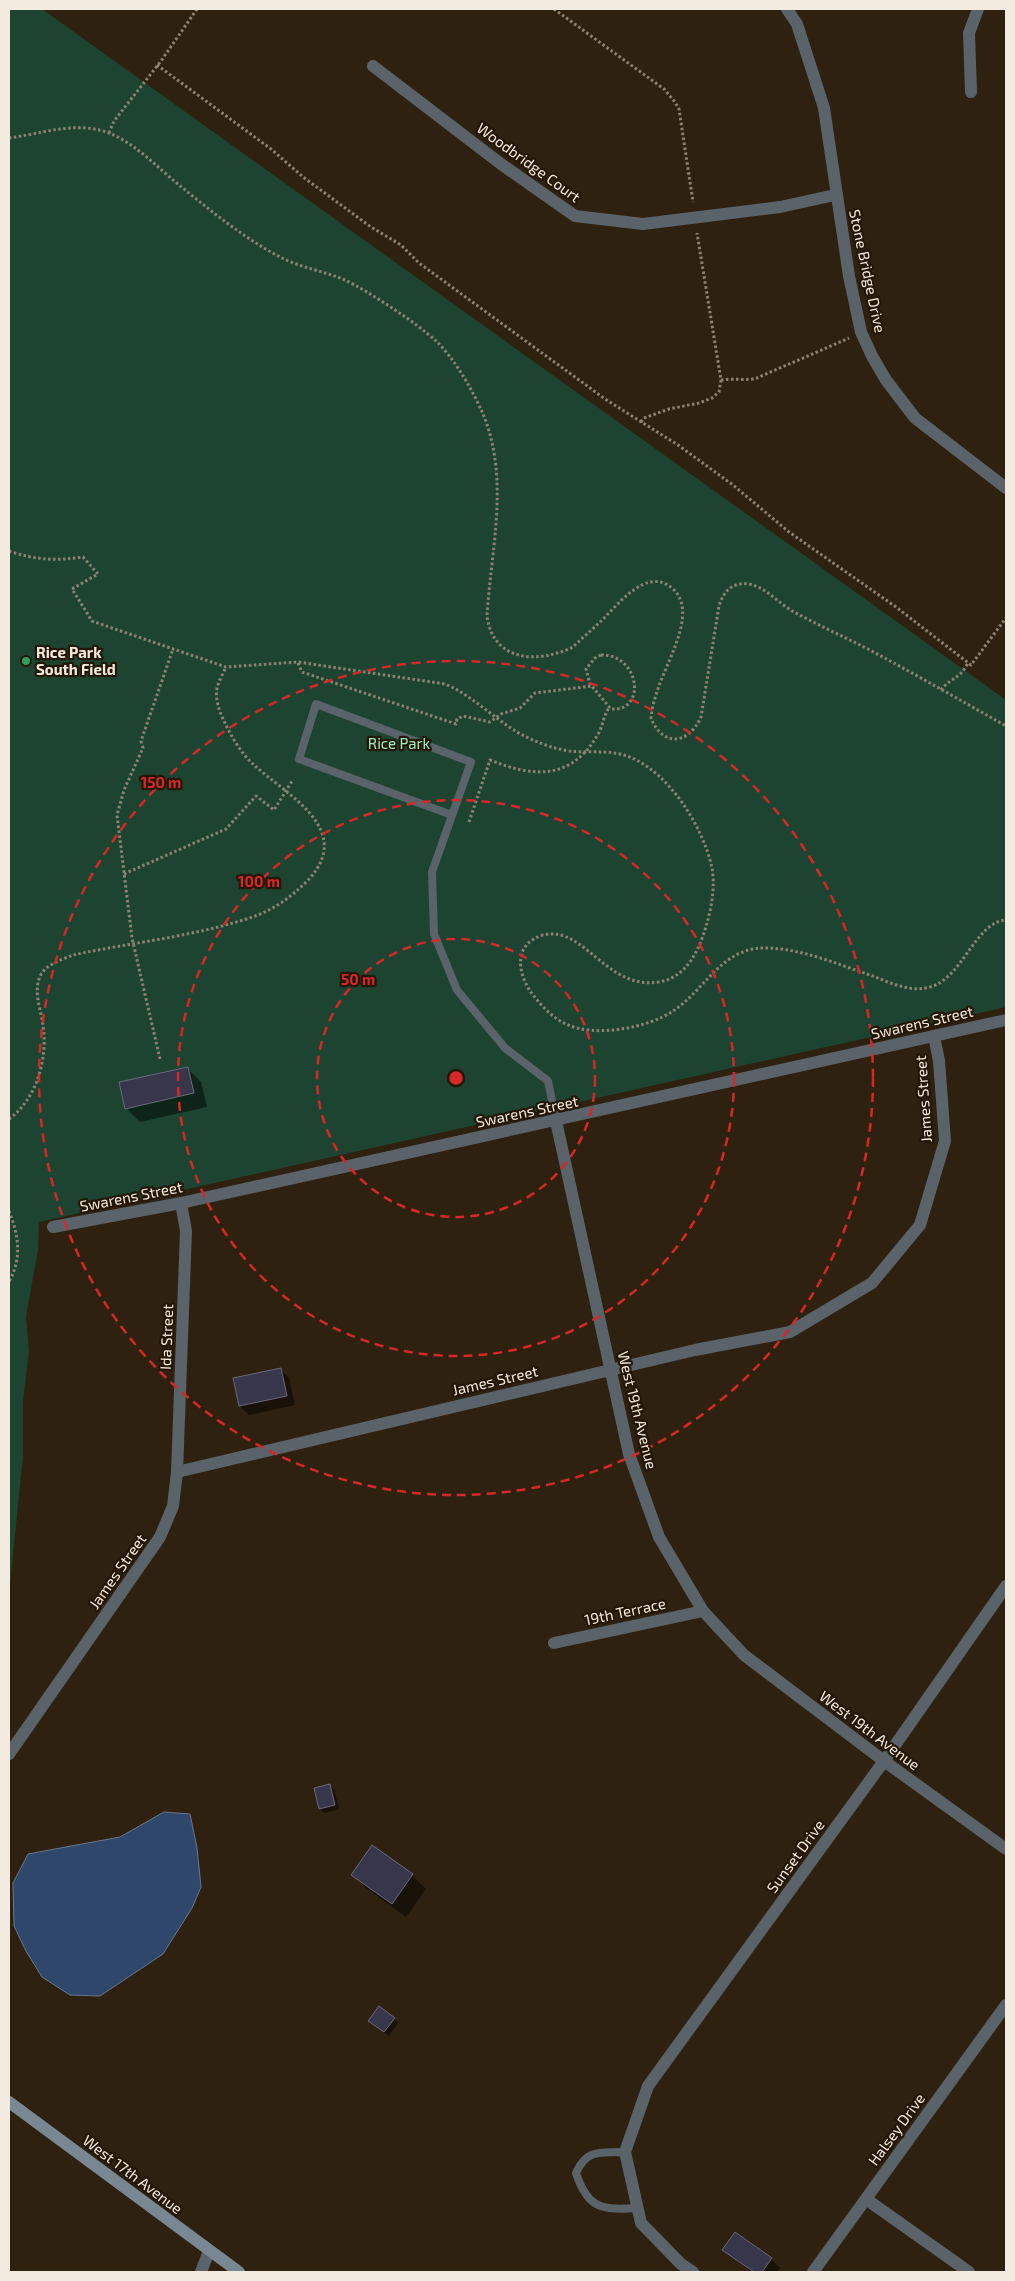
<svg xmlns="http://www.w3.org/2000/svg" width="1015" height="2281" font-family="'Exo 2',sans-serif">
<rect width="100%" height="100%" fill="#2e2110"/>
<!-- green -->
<path fill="#1c4430" d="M9,9H42L1006,700V1007L39,1222L38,1250L26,1317L29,1351L23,1402V1456L9,1594Z"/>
<!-- water -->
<path fill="#2e476b" stroke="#69788e" d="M164,1812L190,1814L197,1848L201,1887L192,1908L163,1954L100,1996L70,1995L42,1977L26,1951L14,1926L13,1883L28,1854L120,1837Z"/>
<!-- shadow -->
<path fill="#0007" d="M187,1068L201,1082L207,1107L140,1122L126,1108Z
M280,1369L289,1378L295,1405L249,1415L240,1406Z
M330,1785L334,1789L339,1809L324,1813L320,1809Z
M372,1847L412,1875L426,1889L406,1917L366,1888L353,1874Z
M394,2019L398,2023L389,2036L374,2025Z
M724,2250L771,2259L780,2268L777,2272H752Z"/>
<!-- building -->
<path fill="#38364a" stroke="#6b697f" d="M188,1067L194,1093L125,1109L119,1082Z
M281,1368L287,1396L239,1406L233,1378Z
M330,1784L335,1805L319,1809L314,1788Z
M372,1845L413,1874L392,1904L351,1875Z
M379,2006L395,2018L384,2032L368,2021Z
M735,2232L772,2258L762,2272H754L722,2250Z"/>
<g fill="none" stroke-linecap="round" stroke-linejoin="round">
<!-- path -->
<path stroke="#8d8274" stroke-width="3" stroke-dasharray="2.5 2.5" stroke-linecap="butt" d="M554,9L664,89L675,102L679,109L693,202
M157,65L271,149L303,177L371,227L401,245L419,263L605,399L678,445L733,485L789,532L896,607L971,665L1006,618
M109,133L114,121L161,61L197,9
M9,138C40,134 75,121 106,132C133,141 157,167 179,185C211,211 245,239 282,258C302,268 324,271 345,280C368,291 417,323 436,341C455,359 473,391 483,414C510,479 491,549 487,616C493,662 538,664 573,647C582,638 592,630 601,621C618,605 647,565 673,589C684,599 684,614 681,627C674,658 654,686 651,718C663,748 689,744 701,717L719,606C724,591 732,582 749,584C766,587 779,604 794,612C818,625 842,636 866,648C913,673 960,700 1006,726
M721,380C733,378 748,381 757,378L849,338
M641,422L644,418L669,409L699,403L712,398L719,392L721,380L697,233
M9,551C35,560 56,561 83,557L98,574L72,589L92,621L109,627L226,667L298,662L445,684C478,698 501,727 533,740C544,745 556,749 569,751C587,753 607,750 624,755C667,768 703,826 712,868C715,886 712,906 707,923C700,948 688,977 659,982C608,990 587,931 549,934C547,934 545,935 543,935C514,944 517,970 530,991C539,1003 552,1018 566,1024C594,1038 648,1028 673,1011C705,990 720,950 762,948C798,947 837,964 870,975C889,982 909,993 930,987C963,978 975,922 1006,920
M601,655C640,654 647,712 611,709L590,684L586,669L595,658Z
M298,663L302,672L456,724L457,719L463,716L490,722L501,714L520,708L535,693L592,686
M941,690C950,678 959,680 968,663
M469,822L490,760C532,777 570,781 597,736C603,727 603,716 609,708
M124,874L226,829L256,796L274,810L292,781
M160,1059L132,938L117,815L124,790L143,748L141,741L173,649
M9,1119C37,1099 48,1058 43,1025C41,1010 34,994 39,979C43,965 61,960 73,955C133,942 200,936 258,915C278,907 296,893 310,878C354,828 285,794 253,764C241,753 231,736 224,721C219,711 215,698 217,688C219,681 223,673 226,667
M9,1211C19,1236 22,1258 9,1282"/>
<!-- lane -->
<path stroke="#5a6369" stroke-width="8" d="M452,815L299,759L316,704L471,762L432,872L434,934L457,990L505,1048L548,1081L556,1121
M625,2152C601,2153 587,2148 576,2173C588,2210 603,2210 638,2208"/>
<!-- street -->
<path stroke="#5a6369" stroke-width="12" d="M787,9L797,24L824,108L849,276L861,332L872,356L886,380L915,418L1006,488
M373,66L501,164L575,216L643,224L780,207L835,195
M971,92L969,33L978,9
M556,1121L629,1454L659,1537L703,1611L744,1655L884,1761L1006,1849
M53,1227L181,1203L1006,1020
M177,1472L695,1350L790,1332L872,1283L920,1225L945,1141L939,1061L934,1036
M554,1643L703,1611
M9,1754L160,1537L173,1506L177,1472L186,1231L181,1203
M866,2199L969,2272
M201,2272L209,2251
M693,2272L681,2264L641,2223L625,2152L648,2086L884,1761L1006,1586
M813,2272L1006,2005"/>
<!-- secondary -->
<path stroke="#788791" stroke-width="12" d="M9,2102L239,2272"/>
</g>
<!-- distance rings -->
<g fill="none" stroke="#d62828" stroke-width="2.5" stroke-dasharray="9 6">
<circle cx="456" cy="1078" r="139"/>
<circle cx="456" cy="1078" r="278"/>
<circle cx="456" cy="1078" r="417"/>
</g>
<!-- markers -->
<circle fill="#2e9e5b" stroke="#241707" stroke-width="2" cx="26" cy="661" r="5"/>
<g text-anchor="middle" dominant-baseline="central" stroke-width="4.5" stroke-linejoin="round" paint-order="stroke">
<!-- street labels -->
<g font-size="15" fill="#f4ebe0" stroke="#241707">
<text transform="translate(529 162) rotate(36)">Woodbridge Court</text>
<text transform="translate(868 271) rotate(78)">Stone Bridge Drive</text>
<text transform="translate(922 1022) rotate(-13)">Swarens Street</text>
<text transform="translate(923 1099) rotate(-94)">James Street</text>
<text transform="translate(527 1111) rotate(-12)">Swarens Street</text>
<text transform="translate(131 1196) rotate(-11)">Swarens Street</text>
<text transform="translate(166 1337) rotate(-88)">Ida Street</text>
<text transform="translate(495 1380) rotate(-13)">James Street</text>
<text transform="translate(638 1410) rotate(76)">West 19th Avenue</text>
<text transform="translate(117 1571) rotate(-55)">James Street</text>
<text transform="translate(625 1611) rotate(-12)">19th Terrace</text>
<text transform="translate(870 1730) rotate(37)">West 19th Avenue</text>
<text transform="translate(795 1856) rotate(-54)">Sunset Drive</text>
<text transform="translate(896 2129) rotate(-54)">Halsey Drive</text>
<text transform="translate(133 2174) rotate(37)">West 17th Avenue</text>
</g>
<!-- poi labels -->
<g font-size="15" font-weight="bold" fill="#f4ebe0" stroke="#241707" text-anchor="start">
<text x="36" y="652">Rice Park<tspan x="36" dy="17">South Field</tspan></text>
</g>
<!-- park labels -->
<g font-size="15" fill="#9eedc1" stroke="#241707">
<text x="399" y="743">Rice Park</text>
</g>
</g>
<circle cx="456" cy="1078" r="8" fill="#d62828" stroke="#241707" stroke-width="2.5"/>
<g font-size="15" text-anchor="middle" font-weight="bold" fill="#d62828" stroke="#241707" stroke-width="4.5" stroke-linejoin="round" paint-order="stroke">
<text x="161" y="788">150 m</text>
<text x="259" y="887">100 m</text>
<text x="358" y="985">50 m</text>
</g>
<!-- border -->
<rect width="1015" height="2281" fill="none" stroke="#f4ebe0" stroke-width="20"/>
</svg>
